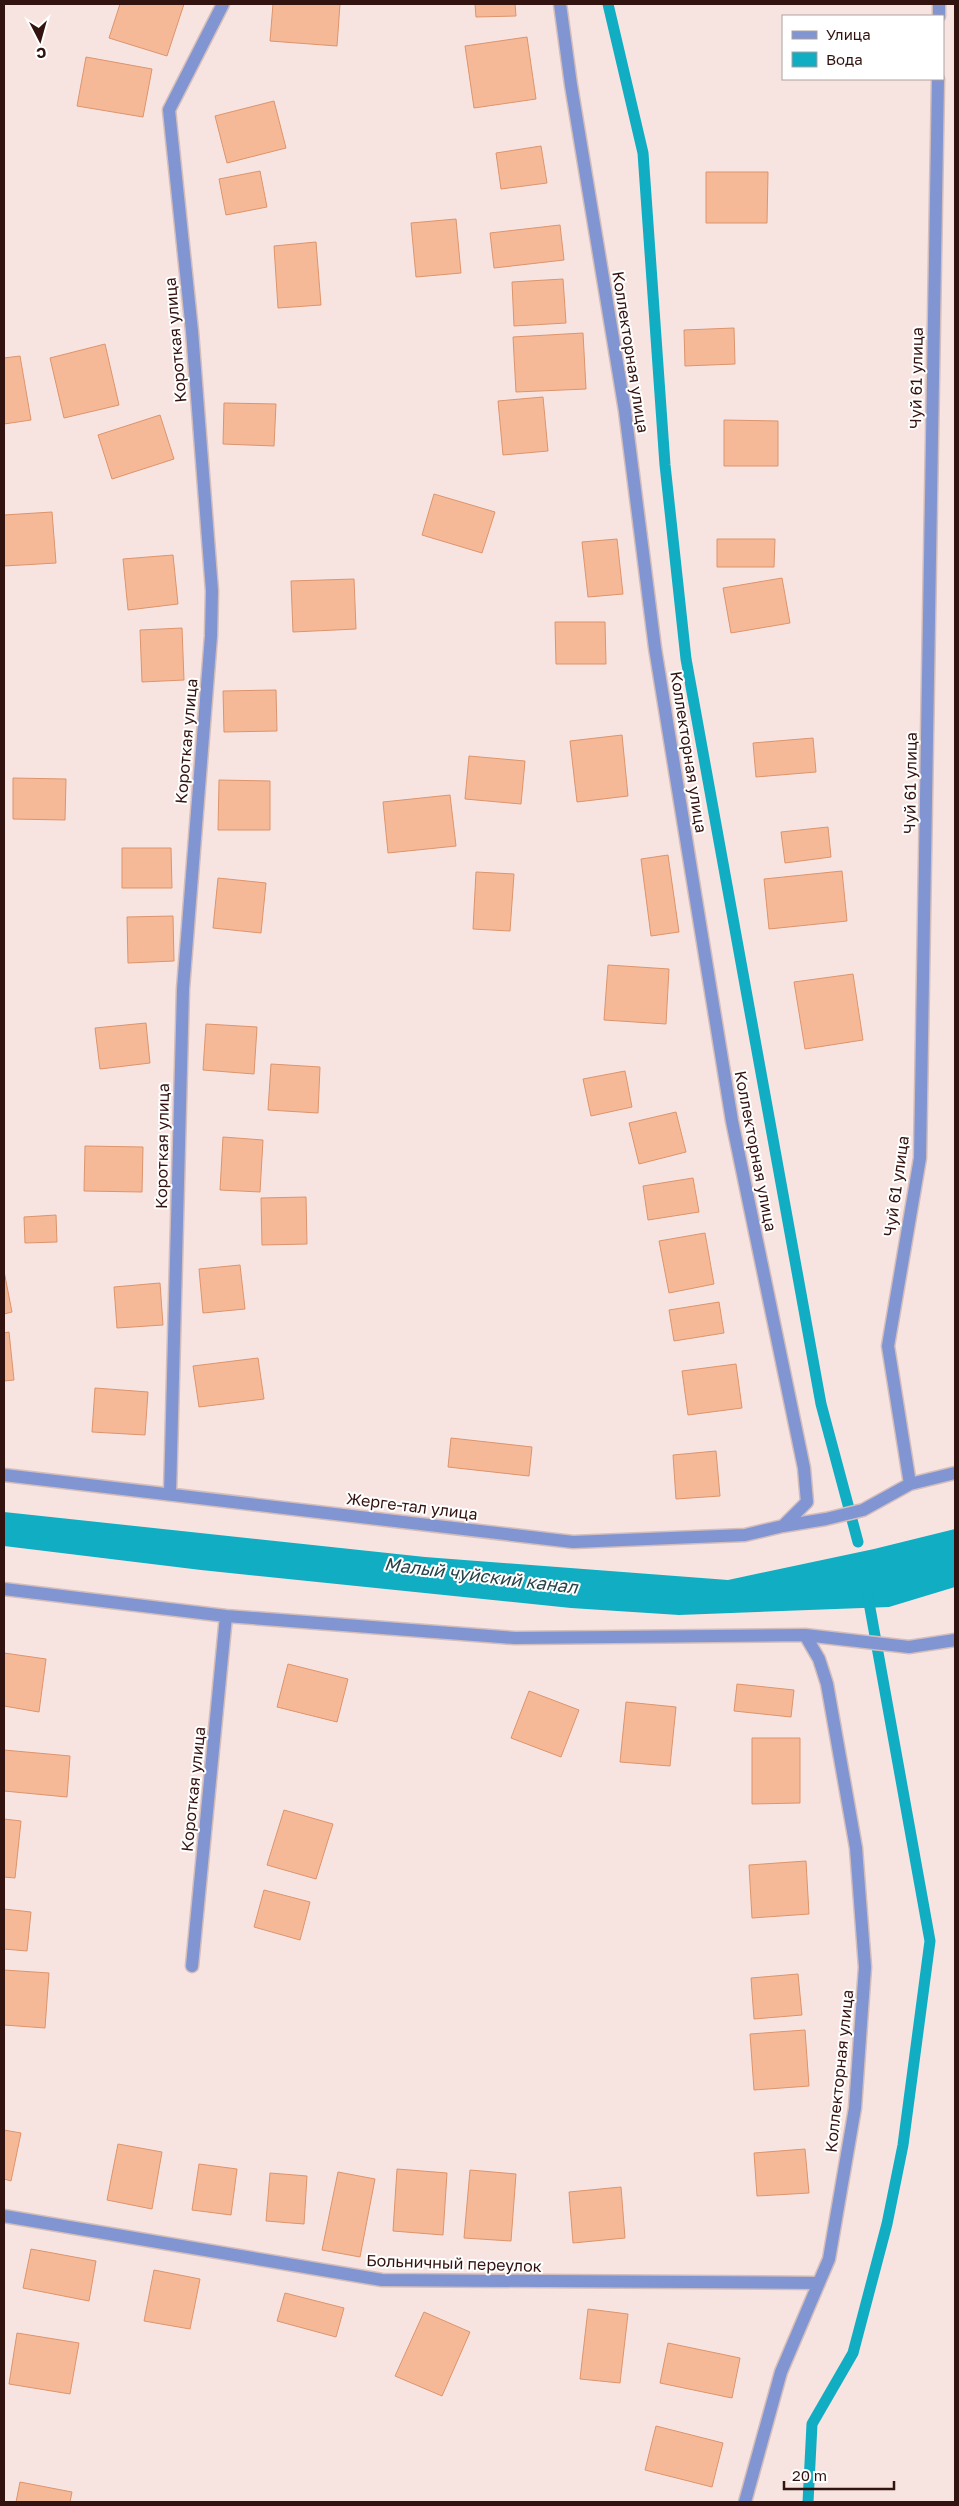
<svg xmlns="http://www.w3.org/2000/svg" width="959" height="2506" font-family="'Golos Text',sans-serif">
<rect width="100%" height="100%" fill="#f7e4e1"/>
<!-- water -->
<path fill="#11adc2" d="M4,1512L425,1557L728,1580L874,1549L955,1529V1587L889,1607L679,1615L571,1608L201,1570L4,1546Z"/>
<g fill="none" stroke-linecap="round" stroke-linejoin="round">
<!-- stream -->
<path stroke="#11adc2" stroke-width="11" d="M608,4L643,153L665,465L686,659L821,1404L858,1542
M808,2502L812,2424L853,2353L887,2224L903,2145L930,1941L868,1597"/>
</g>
<!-- building -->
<path fill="#f6b998" stroke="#dd946b" d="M120,4H184L167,56L109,38Z
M273,4H340L337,46L270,41Z
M475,4H515L516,16L476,17Z
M527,37L536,99L474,108L465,46Z
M86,57L152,69L143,117L77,106Z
M274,101L286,148L227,163L215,116Z
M541,146L547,183L501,189L496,153Z
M260,171L267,207L226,215L219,179Z
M706,172H768L767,223H706Z
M456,219L461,273L416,277L411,223Z
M560,225L564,260L494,268L490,233Z
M316,242L321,305L278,308L274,246Z
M563,279L566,323L514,326L512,282Z
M734,328L735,364L685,366L684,330Z
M583,333L586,389L516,392L513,337Z
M105,344L119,405L64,418L50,358Z
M20,356L31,420L4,424V358Z
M543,397L548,451L503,455L498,401Z
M224,403L276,404L274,446L223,444Z
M160,415L174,459L112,479L98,435Z
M724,420L778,421V466H724Z
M434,494L495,512L482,553L422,535Z
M52,512L56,563L4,566V515Z
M617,539L623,594L588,597L582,542Z
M717,539H775L774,567H717Z
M173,555L178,604L128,610L123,559Z
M782,578L790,623L731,633L723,588Z
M354,579L356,629L293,632L291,581Z
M555,622H605L606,664H556Z
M182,628L184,680L142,682L140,630Z
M276,690L277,731L224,732L223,691Z
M622,735L628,796L577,802L570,741Z
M813,738L816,772L756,777L753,743Z
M469,756L525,761L521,804L465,799Z
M13,778L66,779L65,820L13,819Z
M219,780L270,781V830H218Z
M450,795L456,846L388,853L383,802Z
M828,827L831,857L785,863L781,832Z
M122,848H171L172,888H122Z
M668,855L679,932L651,936L641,859Z
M842,871L847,921L769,929L764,879Z
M476,872L514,874L510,931L473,929Z
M218,878L266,883L261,933L213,928Z
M173,916L174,961L128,963L127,917Z
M608,965L669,969L666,1024L604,1020Z
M853,974L863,1040L805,1049L794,982Z
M146,1023L150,1063L100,1069L95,1028Z
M206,1024L257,1027L254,1074L203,1070Z
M271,1064L320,1067L318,1113L268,1110Z
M625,1071L632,1107L591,1116L583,1079Z
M676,1112L686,1152L639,1164L629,1123Z
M223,1137L263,1140L260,1192L220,1190Z
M85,1146L143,1147L142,1192L84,1191Z
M693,1178L699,1212L648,1220L643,1186Z
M306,1197L307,1244L262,1245L261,1198Z
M56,1215L57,1242L25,1243L24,1217Z
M705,1233L714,1284L669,1293L659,1241Z
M240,1265L245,1309L203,1313L199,1269Z
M4,1271L12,1312L4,1314Z
M160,1283L163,1325L117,1328L114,1287Z
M719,1302L724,1333L674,1341L669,1310Z
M9,1332L14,1380L4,1381V1333Z
M258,1358L264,1399L199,1407L193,1366Z
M736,1364L742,1408L688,1415L682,1371Z
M95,1388L148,1392L145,1435L92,1432Z
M451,1438L532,1447L529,1476L448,1467Z
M716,1451L720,1496L676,1499L673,1455Z
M4,1653L46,1659L39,1712L4,1706Z
M288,1664L348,1679L337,1722L277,1707Z
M737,1684L794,1690L791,1717L734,1711Z
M529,1691L579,1710L561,1757L511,1738Z
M626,1702L676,1707L670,1766L620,1762Z
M752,1738H800V1803L752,1804Z
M4,1750L70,1756L67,1797L4,1791Z
M284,1810L333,1824L316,1879L267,1865Z
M4,1819L21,1821L15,1878L4,1877Z
M806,1861L809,1914L752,1918L749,1865Z
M264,1890L310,1902L300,1940L254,1927Z
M4,1909L31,1912L27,1951L4,1949Z
M4,1970L49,1973L45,2028L4,2025Z
M798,1974L802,2015L754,2019L751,1978Z
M805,2030L809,2086L754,2090L750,2034Z
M4,2130L21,2133L11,2181L4,2179Z
M118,2144L162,2152L152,2209L107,2200Z
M805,2149L809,2193L757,2196L754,2153Z
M199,2164L237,2169L231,2215L192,2210Z
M397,2169L447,2173L443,2235L393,2231Z
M470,2170L516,2174L511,2241L464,2238Z
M338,2172L375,2179L360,2257L322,2250Z
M270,2173L307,2176L304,2224L266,2221Z
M621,2187L625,2238L573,2243L569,2192Z
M31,2249L96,2261L89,2301L23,2288Z
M154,2270L200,2279L190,2329L144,2321Z
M285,2293L344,2308L336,2337L277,2321Z
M588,2309L628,2314L620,2383L580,2379Z
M424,2312L470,2332L442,2396L395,2376Z
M17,2333L79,2343L70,2394L9,2384Z
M668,2343L740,2358L732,2398L660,2383Z
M656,2426L723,2443L712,2487L645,2470Z
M20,2482L72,2492L70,2502H16Z"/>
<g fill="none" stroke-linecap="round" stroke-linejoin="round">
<defs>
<path id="minor" d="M939,16V4
M4,1475L573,1542L745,1535L783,1526L807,1502L804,1468L732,1121L655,648L625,411L571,85L560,4
M910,1484L888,1346L920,1158L938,79
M170,1494L183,989L211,636L212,591L192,331L169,110L223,4
M783,1526L826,1519L863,1510L910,1484L955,1473
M4,1589L226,1616L515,1638L805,1635L909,1647L955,1640
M192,1966L226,1616
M4,2216L382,2280L819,2283
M745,2502L781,2372L829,2259L855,2108L865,1967L856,1848L827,1684L819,1659L805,1635"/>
</defs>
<!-- minor casing -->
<use href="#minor" stroke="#d4bebb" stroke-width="15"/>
<!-- minor -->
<use href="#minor" stroke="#8195d2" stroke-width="12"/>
</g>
<g text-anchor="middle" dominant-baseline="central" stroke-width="4" stroke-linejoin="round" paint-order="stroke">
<!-- street labels -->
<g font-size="16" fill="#33130f" stroke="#fff">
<text transform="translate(175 340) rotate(-95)">Короткая улица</text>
<text transform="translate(631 352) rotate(81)">Коллекторная улица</text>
<text transform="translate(916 378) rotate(-89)">Чуй 61 улица</text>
<text transform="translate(186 741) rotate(-85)">Короткая улица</text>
<text transform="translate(689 752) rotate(81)">Коллекторная улица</text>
<text transform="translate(910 783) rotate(-89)">Чуй 61 улица</text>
<text transform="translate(162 1146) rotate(-89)">Короткая улица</text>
<text transform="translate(756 1151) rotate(79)">Коллекторная улица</text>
<text transform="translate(896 1186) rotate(-82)">Чуй 61 улица</text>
<text transform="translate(412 1506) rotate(7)">Жерге-тал улица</text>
<text transform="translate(193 1789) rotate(-84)">Короткая улица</text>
<text transform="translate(839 2071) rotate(-84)">Коллекторная улица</text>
<text transform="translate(454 2263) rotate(2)">Больничный переулок</text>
</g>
<!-- water labels -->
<g font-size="18" font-style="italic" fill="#274348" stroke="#fff">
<text transform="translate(481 1575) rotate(7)">Малый чуйский канал</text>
</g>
</g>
<!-- border -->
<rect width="959" height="2506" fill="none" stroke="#33130f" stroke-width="10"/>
<!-- legend -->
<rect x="782" y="15" width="162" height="65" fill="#ffffff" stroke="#ada19f"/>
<rect x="792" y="31" width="25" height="8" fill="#8195d2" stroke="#ada19f"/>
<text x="826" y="40" font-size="15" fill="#33130f">Улица</text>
<rect x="792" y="52" width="25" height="15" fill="#11adc2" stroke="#ada19f"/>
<text x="826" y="65" font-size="15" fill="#33130f">Вода</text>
<!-- north arrow -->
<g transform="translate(40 40) rotate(174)" stroke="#ffffff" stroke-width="4" paint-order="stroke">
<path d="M0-4L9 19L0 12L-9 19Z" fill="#33130f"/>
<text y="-8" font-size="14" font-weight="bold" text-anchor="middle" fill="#33130f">С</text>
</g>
<!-- scale -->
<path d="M784 2481v8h110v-8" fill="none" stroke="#33130f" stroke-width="2.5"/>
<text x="792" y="2481" font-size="15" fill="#33130f" stroke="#ffffff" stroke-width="4" paint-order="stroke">20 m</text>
</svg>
